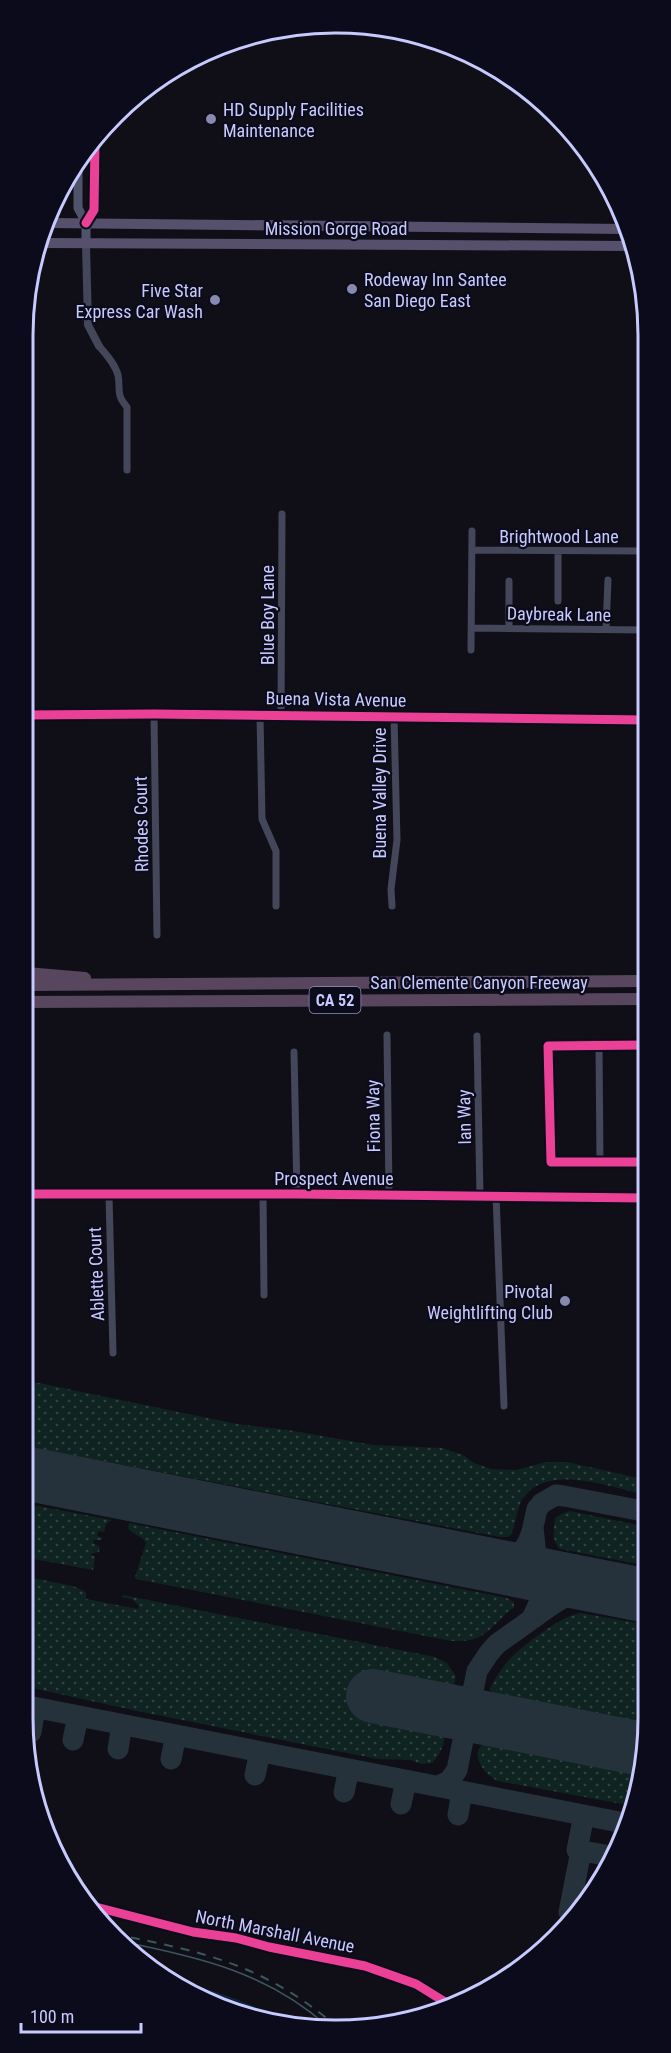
<svg xmlns="http://www.w3.org/2000/svg" width="671" height="2053" font-family="'Roboto Condensed',sans-serif">
<defs>
<pattern id="grass-dots" width="8" height="8" patternUnits="userSpaceOnUse" patternTransform="scale(1.5)"><rect width="8" height="8" fill="#0f2320"/><path d="M2 2h.1M6 6h.1" fill="none" stroke="#304241" stroke-width="1.8" stroke-linecap="round"/></pattern>
</defs>
<rect width="100%" height="100%" fill="#100f18"/>
<!-- grass -->
<path fill="url(#grass-dots)" d="M24,1380L237,1424L288,1430L373,1445L442,1448L463,1455L474,1463L491,1469L516,1470L546,1462H567L643,1479V1494C609,1487 545,1462 522,1500C516,1511 516,1524 511,1535L508,1537H500L24,1446Z
M23,1503L112,1520L106,1524L104,1532L98,1531L97,1536L103,1538L101,1540H94L93,1543L100,1547L99,1552L90,1554L95,1557L93,1570L23,1557Z
M570,1511L643,1526V1565L560,1549C551,1541 554,1529 555,1518L561,1514Z
M129,1523L507,1598L514,1602V1608C507,1611 505,1615 499,1621C483,1637 475,1642 451,1641L136,1579L135,1577L146,1543C142,1535 132,1535 128,1528Z
M23,1576L73,1586L86,1592V1599L138,1609L139,1606L132,1599L121,1597L123,1595L435,1657L447,1663L456,1676L452,1693H443L373,1679L370,1681L365,1708L371,1712L440,1727L444,1731C446,1743 440,1755 432,1763L421,1764L411,1760L377,1759L137,1711L23,1686Z
M580,1613L643,1624V1731L500,1703L492,1696L490,1688C496,1678 501,1668 509,1660C523,1645 561,1616 580,1613Z
M503,1741L642,1768V1779L632,1804H622L498,1781C486,1776 468,1755 484,1743C488,1740 497,1741 503,1741Z"/>
<g fill="none" stroke-linecap="round" stroke-linejoin="round">
<!-- stream -->
<path stroke="#0c263b" stroke-width="2" d="M174,1981C218,1992 257,2006 296,2028"/>
<!-- taxiway -->
<path stroke="#26323b" stroke-width="21" d="M423,1550L500,1564C520,1558 528,1547 533,1528
M535,1550C544,1579 574,1580 598,1584
M532,1619C550,1606 573,1588 596,1588C611,1588 628,1593 643,1596
M23,1705L624,1823
M31,1732L35,1708
M73,1740L78,1716
M118,1749L122,1725
M171,1759L176,1735
M255,1775L260,1752
M438,1786L449,1781L457,1770L477,1671L489,1653L497,1644L532,1619L539,1603L540,1593L533,1527L537,1509L542,1503L556,1495L564,1496L643,1511
M344,1792L349,1769
M401,1804L406,1780
M458,1815L462,1791
M584,1815L577,1850L610,1856
M569,1912L581,1851"/>
<!-- runway -->
<path stroke="#26323b" stroke-width="54" d="M24,1473L643,1595
M373,1696L642,1749"/>
<!-- minor -->
<path stroke="#444659" stroke-width="7" d="M99,346C106,354 115,364 118,375C121,390 115,393 127,407V470
M472,550L645,551
M558,551V601
M509,581V628
M472,628L645,630
M606,629L608,580
M471,650L472,531
M154,714L157,935
M260,715L262,819L276,851V906
M281,715L282,514
M392,906L391,889L397,840L394,716
M387,1035L389,1195
M477,1036L480,1197
M599,1045L600,1162
M294,1052L297,1194
M644,1162H551L548,1046L644,1045
M263,1194L264,1295
M109,1195L113,1353
M496,1195L504,1406"/>
<!-- tertiary -->
<path stroke="#444659" stroke-width="8" d="M86,244L88,325L99,346
M27,715L154,714L645,720"/>
<!-- secondary -->
<path stroke="#50536c" stroke-width="9" d="M78,159V208L86,223V244
M86,223L94,210L95,142
M25,1194H297L644,1198
M88,1905L193,1932L236,1938L269,1947L365,1966L416,1984L450,2005"/>
<!-- primary -->
<path stroke="#56506c" stroke-width="10" d="M50,223L626,229
M41,243L631,246"/>
<!-- motorway -->
<path stroke="#58465e" stroke-width="12" d="M26,973L85,978
M26,985L644,981
M26,1002L644,999"/>
<!-- tram -->
<path stroke="#3c555e" stroke-width="1.5" d="M124,1942C199,1957 268,1973 327,2026"/>
<!-- rail -->
<path stroke="#3c555e" stroke-width="2" stroke-dasharray="9 8" stroke-linecap="butt" d="M114,1934C204,1952 262,1964 335,2025"/>
<defs>
<path id="cycleway" d="M86,223L94,210L95,142
M27,715L154,714L645,720
M644,1162H551L548,1046L644,1045
M25,1194H297L644,1198
M88,1905L193,1932L236,1938L269,1947L365,1966L416,1984L450,2005"/>
</defs>
<!-- cycleway casing -->
<use href="#cycleway" stroke="#0c0b1c" stroke-width="13"/>
<!-- cycleway -->
<use href="#cycleway" stroke="#ea4096" stroke-width="9"/>
</g>
<!-- markers -->
<g fill="#8789ae" stroke="#0c0b1c" stroke-width="2">
<circle cx="211" cy="119" r="6"/>
<circle cx="352" cy="289" r="6"/>
<circle cx="215" cy="300" r="6"/>
<circle cx="565" cy="1301" r="6"/>
</g>
<g text-anchor="middle" dominant-baseline="central" stroke-width="4.5" stroke-linejoin="round" paint-order="stroke">
<!-- shield labels -->
<rect fill="#0c0b1c" stroke="#8f91ba" stroke-width="1.5" x="309.5" y="987" width="51" height="26" rx="4.5"/>
<g font-size="16" font-weight="bold" fill="#c7cafe">
<text x="335" y="1000">CA 52</text>
</g>
<!-- poi labels -->
<g font-size="18" fill="#c7cafe" stroke="#0c0b1c" text-anchor="start">
<text x="223" y="109">HD Supply Facilities<tspan x="223" dy="21">Maintenance</tspan></text>
<text x="364" y="279">Rodeway Inn Santee<tspan x="364" dy="21">San Diego East</tspan></text>
<text x="203" y="290" text-anchor="end">Five Star<tspan x="203" dy="21">Express Car Wash</tspan></text>
<text x="553" y="1291" text-anchor="end">Pivotal<tspan x="553" dy="21">Weightlifting Club</tspan></text>
</g>
<!-- street labels -->
<g font-size="18" fill="#c7cafe" stroke="#0c0b1c">
<text x="336" y="228">Mission Gorge Road</text>
<text x="559" y="536">Brightwood Lane</text>
<text transform="translate(559 614) rotate(1)">Daybreak Lane</text>
<text transform="translate(267 615) rotate(-90)">Blue Boy Lane</text>
<text transform="translate(336 699) rotate(1)">Buena Vista Avenue</text>
<text transform="translate(379 793) rotate(-90)">Buena Valley Drive</text>
<text transform="translate(141 824) rotate(-91)">Rhodes Court</text>
<text x="479" y="982">San Clemente Canyon Freeway</text>
<text transform="translate(373 1116) rotate(-91)">Fiona Way</text>
<text transform="translate(464 1117) rotate(-91)">Ian Way</text>
<text x="334" y="1178">Prospect Avenue</text>
<text transform="translate(96 1274) rotate(-92)">Ablette Court</text>
<text transform="translate(275 1931) rotate(11)">North Marshall Avenue</text>
</g>
</g>
<!-- crop -->
<path d="M0 0H671V2053H0ZM335 33H336A302 302 0 0 1 638 335V1718A302 302 0 0 1 336 2020H335A302 302 0 0 1 33 1718V335A302 302 0 0 1 335 33Z" fill="#0c0b1c" fill-rule="evenodd"/>
<path fill="none" stroke="#c7cafe" stroke-width="3" d="M335 33H336A302 302 0 0 1 638 335V1718A302 302 0 0 1 336 2020H335A302 302 0 0 1 33 1718V335A302 302 0 0 1 335 33Z"/>
<!-- scale -->
<path d="M21 2023v9h120v-9" fill="none" stroke="#c7cafe" stroke-width="3"/>
<text x="30" y="2023" font-size="18" fill="#c7cafe" stroke="#0c0b1c" stroke-width="4.5" paint-order="stroke">100 m</text>
</svg>
